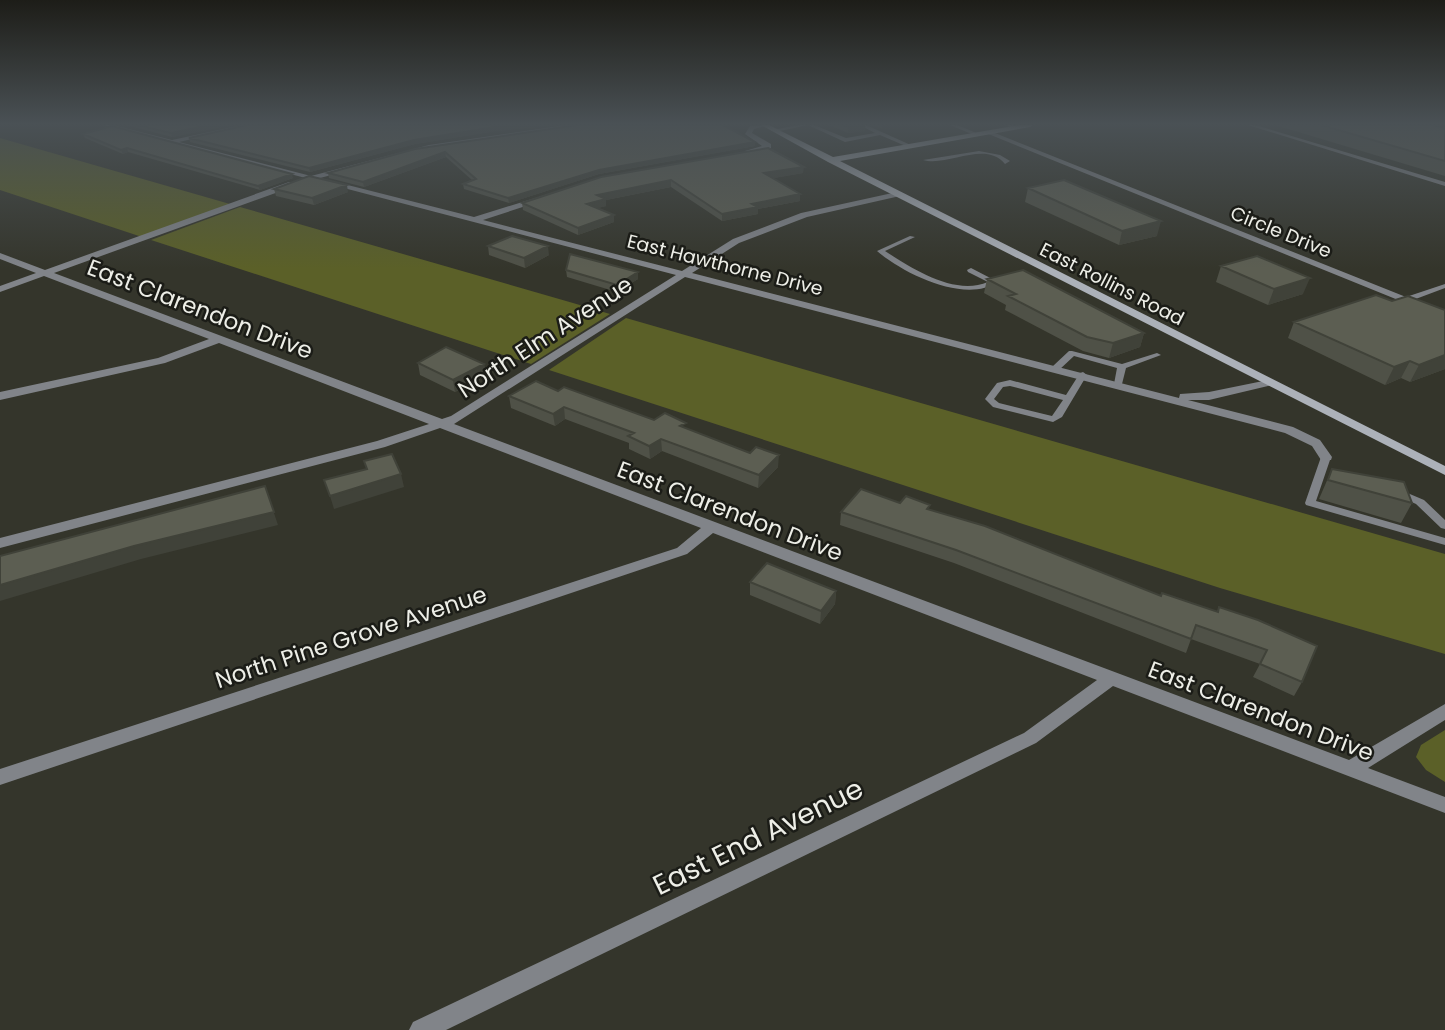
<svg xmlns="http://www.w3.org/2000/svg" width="1445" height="1030" font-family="Poppins,sans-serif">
<rect width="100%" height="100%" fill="#34352b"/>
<!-- green -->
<path fill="#5b6028" d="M0,138L230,204L142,237L0,190Z
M240,207L573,303L610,314L531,364L151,240Z
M626,318L1445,554V654L1220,588L549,370Z
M1445,730V782L1426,770L1416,757L1421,745Z"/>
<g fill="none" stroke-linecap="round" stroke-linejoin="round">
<!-- lane -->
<path fill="#818489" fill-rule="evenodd" d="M799,125H814L846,138L875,133L860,125H866L913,146L908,147L880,135L845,142L808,125L775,132L772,130Z
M950,125H957L979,134L974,135Z
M1005,125H1012L1018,127L1015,129Z
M1248,125H1255L1445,182V186Z
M986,131H990L1406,297L1445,284V288L1413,300L1415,302L1414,304H1408L986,133Z
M979,151L1000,155L1010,161L1005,164C985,140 948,167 923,160Z
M910,236L915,237L885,251C913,269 954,296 988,282L968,272L967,270L971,268L998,282C965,304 904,274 877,251Z
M1069,351H1072L1122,364L1157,353L1161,355L1126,368L1122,384L1118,387L1114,384L1117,368L1074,356L1059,370H1053V366Z
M1083,372L1087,375L1062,417L1053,422L993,407L985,399L997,383L1010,380L1066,395L1080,373ZM1010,386L1063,400L1052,416L999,403L994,399L1003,387Z
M1326,454L1331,457L1316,501L1445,538V545L1306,505L1305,503L1321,457Z
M1398,489L1424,500L1445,520V529L1441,528L1416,504L1394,494L1393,492Z"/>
<!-- street -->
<path fill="#818489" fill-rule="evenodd" d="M103,125H113L172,140L242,125H253L179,142L311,176L429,145L566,125H580L577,127L429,149L320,178L474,217L590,181V185L483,220L682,271L733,239L801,213L897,192L901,194L900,196L807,217L739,243L692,273L1179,398L1180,394L1209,392L1268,380L1272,381V385L1268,386L1209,400H1188L1293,427L1320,440L1332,457L1331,460H1321L1312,446L1285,433L685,277L454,424L1349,760L1445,704V720L1368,768L1445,797V813L1113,686L1036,743L446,1030H409L413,1022L1024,733L1097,680L713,533L687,554L0,785V769L677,548L701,528L440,428L385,447L0,548V538L377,441L429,424L219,343L165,363L0,400V392L158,358L209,339L44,276L0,292V286L36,273L0,259V253L45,270L289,182H295V186L54,273L442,419L451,416L676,275Z
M768,125L754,129L752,133L771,144V148L745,155V151L762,146L745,134L750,126Z"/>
<!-- secondary -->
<path fill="#acb1b9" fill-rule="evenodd" d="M761,125H769L833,157L1020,125H1033L1030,127L840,161L1445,466V475L828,162Z"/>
</g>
<!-- wall -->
<path fill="#4f5147" d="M126,125H231L172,137Z
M247,125H559L496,131L415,144L310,172L190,142L189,138Z
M577,125L755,142V146L599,174L509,203L464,189L463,184L472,180L446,157L364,187L329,178L328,173Z
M829,125H865V131L848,133Z
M869,125H882V128Z
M1275,125H1440L1439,126L1445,128V176Z
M83,134L293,178L260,190L128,152L123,154L85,138Z
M803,173L773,178L800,201L758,209V214L722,221L671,187L606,200V206L597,208L614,215V222L578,235L523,210L522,203L601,177Z
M1028,188L1157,236L1119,245L1025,202Z
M274,189L348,192L314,205L276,196Z
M488,246L549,255L525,268L489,255Z
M1221,266L1303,294L1268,305L1216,282Z
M566,270L638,272V279L617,292L567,277Z
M987,279L1144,333L1140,347L1109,358L1083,351L1005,310L1006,305L984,293Z
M1294,322L1445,369L1410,382L1401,378L1385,385L1288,338Z
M418,363L484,364L486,376L455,392L420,375Z
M558,391L686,429L778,467L758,488L662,451L650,459L629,449V443L565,419L555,426L511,408L509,396Z
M1332,469L1412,503L1401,523L1319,499Z
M900,503L929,510L1161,596L1217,612L1219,607L1302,682L1294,696L1253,677L1260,664L1191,639L1186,653L954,563L840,525L841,512Z
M750,582L836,591L835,604L820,624L750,595Z"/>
<!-- shaded-wall -->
<path fill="#404239" d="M210,125H231L172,137L171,133Z
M519,125H559L496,131L415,144L310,172L309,168L414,140L495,127Z
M865,125V131L848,133V127Z
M755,142V146L599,174L509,203L508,198L599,170Z
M127,148L128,152L123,154L121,150Z
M445,152L446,157L364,187L363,182Z
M804,167L803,173L764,180V173Z
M292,174L293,178L260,190L258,186Z
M671,180V187L606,200V206L588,211L587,204L597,195Z
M347,185L348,192L314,205L312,198Z
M800,194V201L758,209V214L722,221V214L752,204Z
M614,215V222L578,235V228Z
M1161,221L1157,236L1119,245L1122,231Z
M548,246L549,255L525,268L524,258Z
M638,272V279L617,292V285Z
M1310,278L1303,294L1268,305L1274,289Z
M1144,333L1140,347L1109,358L1113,343Z
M1445,355V369L1410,382L1419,365Z
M1410,361L1401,378L1385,385L1394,367Z
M484,364L486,376L455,392L453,380Z
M564,407L565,419L555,426L553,414Z
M661,439L662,451L650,459L649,446Z
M779,455L778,467L758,488L759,475Z
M401,474L404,487L334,509L330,496Z
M265,486L278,525L141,559L0,601V585Z
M836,591L835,604L820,624L821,611Z"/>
<!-- building -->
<path fill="#5c5e52" stroke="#404239" stroke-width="2" d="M137,125H210L171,133Z
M247,125H519L495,127L414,140L309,168L189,138Z
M577,125H723L755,142L599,170L508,198L463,184L476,179L445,152L363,182L328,173L415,149Z
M843,125H863L848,127Z
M1321,125H1433L1445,128V161Z
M112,126L292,174L258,186L127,148L121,150L83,134Z
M768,148L804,167L764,173L800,194L752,204L758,207L722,214L671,180L597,195L606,199L587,204L614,215L578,228L522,203L601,177Z
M309,176L347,185L312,198L274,189Z
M1064,180L1161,221L1122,231L1028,188Z
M512,236L548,246L524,258L488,246Z
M570,254L638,272L617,285L566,270Z
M1257,256L1310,278L1274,289L1221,266Z
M1023,270L1144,333L1113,343L1087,337L1008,296L1016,294L987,279Z
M1376,295L1392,301L1408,296L1445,310V355L1419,365L1410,361L1394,367L1294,322Z
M446,347L484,364L453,380L418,363Z
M536,381L558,391L564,387L654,420L665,413L686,423L680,426L750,453L756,447L779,455L759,475L661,439L649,446L628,436L634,433L564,407L553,414L509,396Z
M392,454L401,474L330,496L324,480L367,469L364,461Z
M1332,469L1404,482L1412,503L1328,480Z
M265,486L274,512L134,546L0,585V556Z
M861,489L900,503L906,496L930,505L927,509L985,526L1161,596L1162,593L1218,612L1219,607L1258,620L1317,646L1302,682L1260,664L1267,650L1196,625L1191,639L956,550L841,512Z
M767,563L836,591L821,611L750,582Z"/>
<!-- sky -->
<linearGradient id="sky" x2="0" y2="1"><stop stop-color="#1d1d18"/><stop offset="0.46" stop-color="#4a5155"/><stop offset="1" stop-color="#4a5155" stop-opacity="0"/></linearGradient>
<rect width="1445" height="269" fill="url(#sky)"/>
<g text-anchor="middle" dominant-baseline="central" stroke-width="5" stroke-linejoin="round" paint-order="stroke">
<!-- far-street labels -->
<g font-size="19" fill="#edeee7" stroke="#1b1c17">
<text transform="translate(1281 232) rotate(22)">Circle Drive</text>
<text transform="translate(725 265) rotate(14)">East Hawthorne Drive</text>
<text transform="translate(1112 284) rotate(27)">East Rollins Road</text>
</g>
<!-- street labels -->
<g font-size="23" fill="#edeee7" stroke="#1b1c17">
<text transform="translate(200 309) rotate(21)">East Clarendon Drive</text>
<text transform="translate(545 337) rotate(-33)">North Elm Avenue</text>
<text transform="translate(730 511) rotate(21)">East Clarendon Drive</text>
<text transform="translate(351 637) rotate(-18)">North Pine Grove Avenue</text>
<text transform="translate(1261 711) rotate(21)">East Clarendon Drive</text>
</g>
<!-- near-street labels -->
<g font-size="28" fill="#edeee7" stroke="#1b1c17">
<text transform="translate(758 837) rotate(-26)">East End Avenue</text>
</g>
</g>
</svg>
